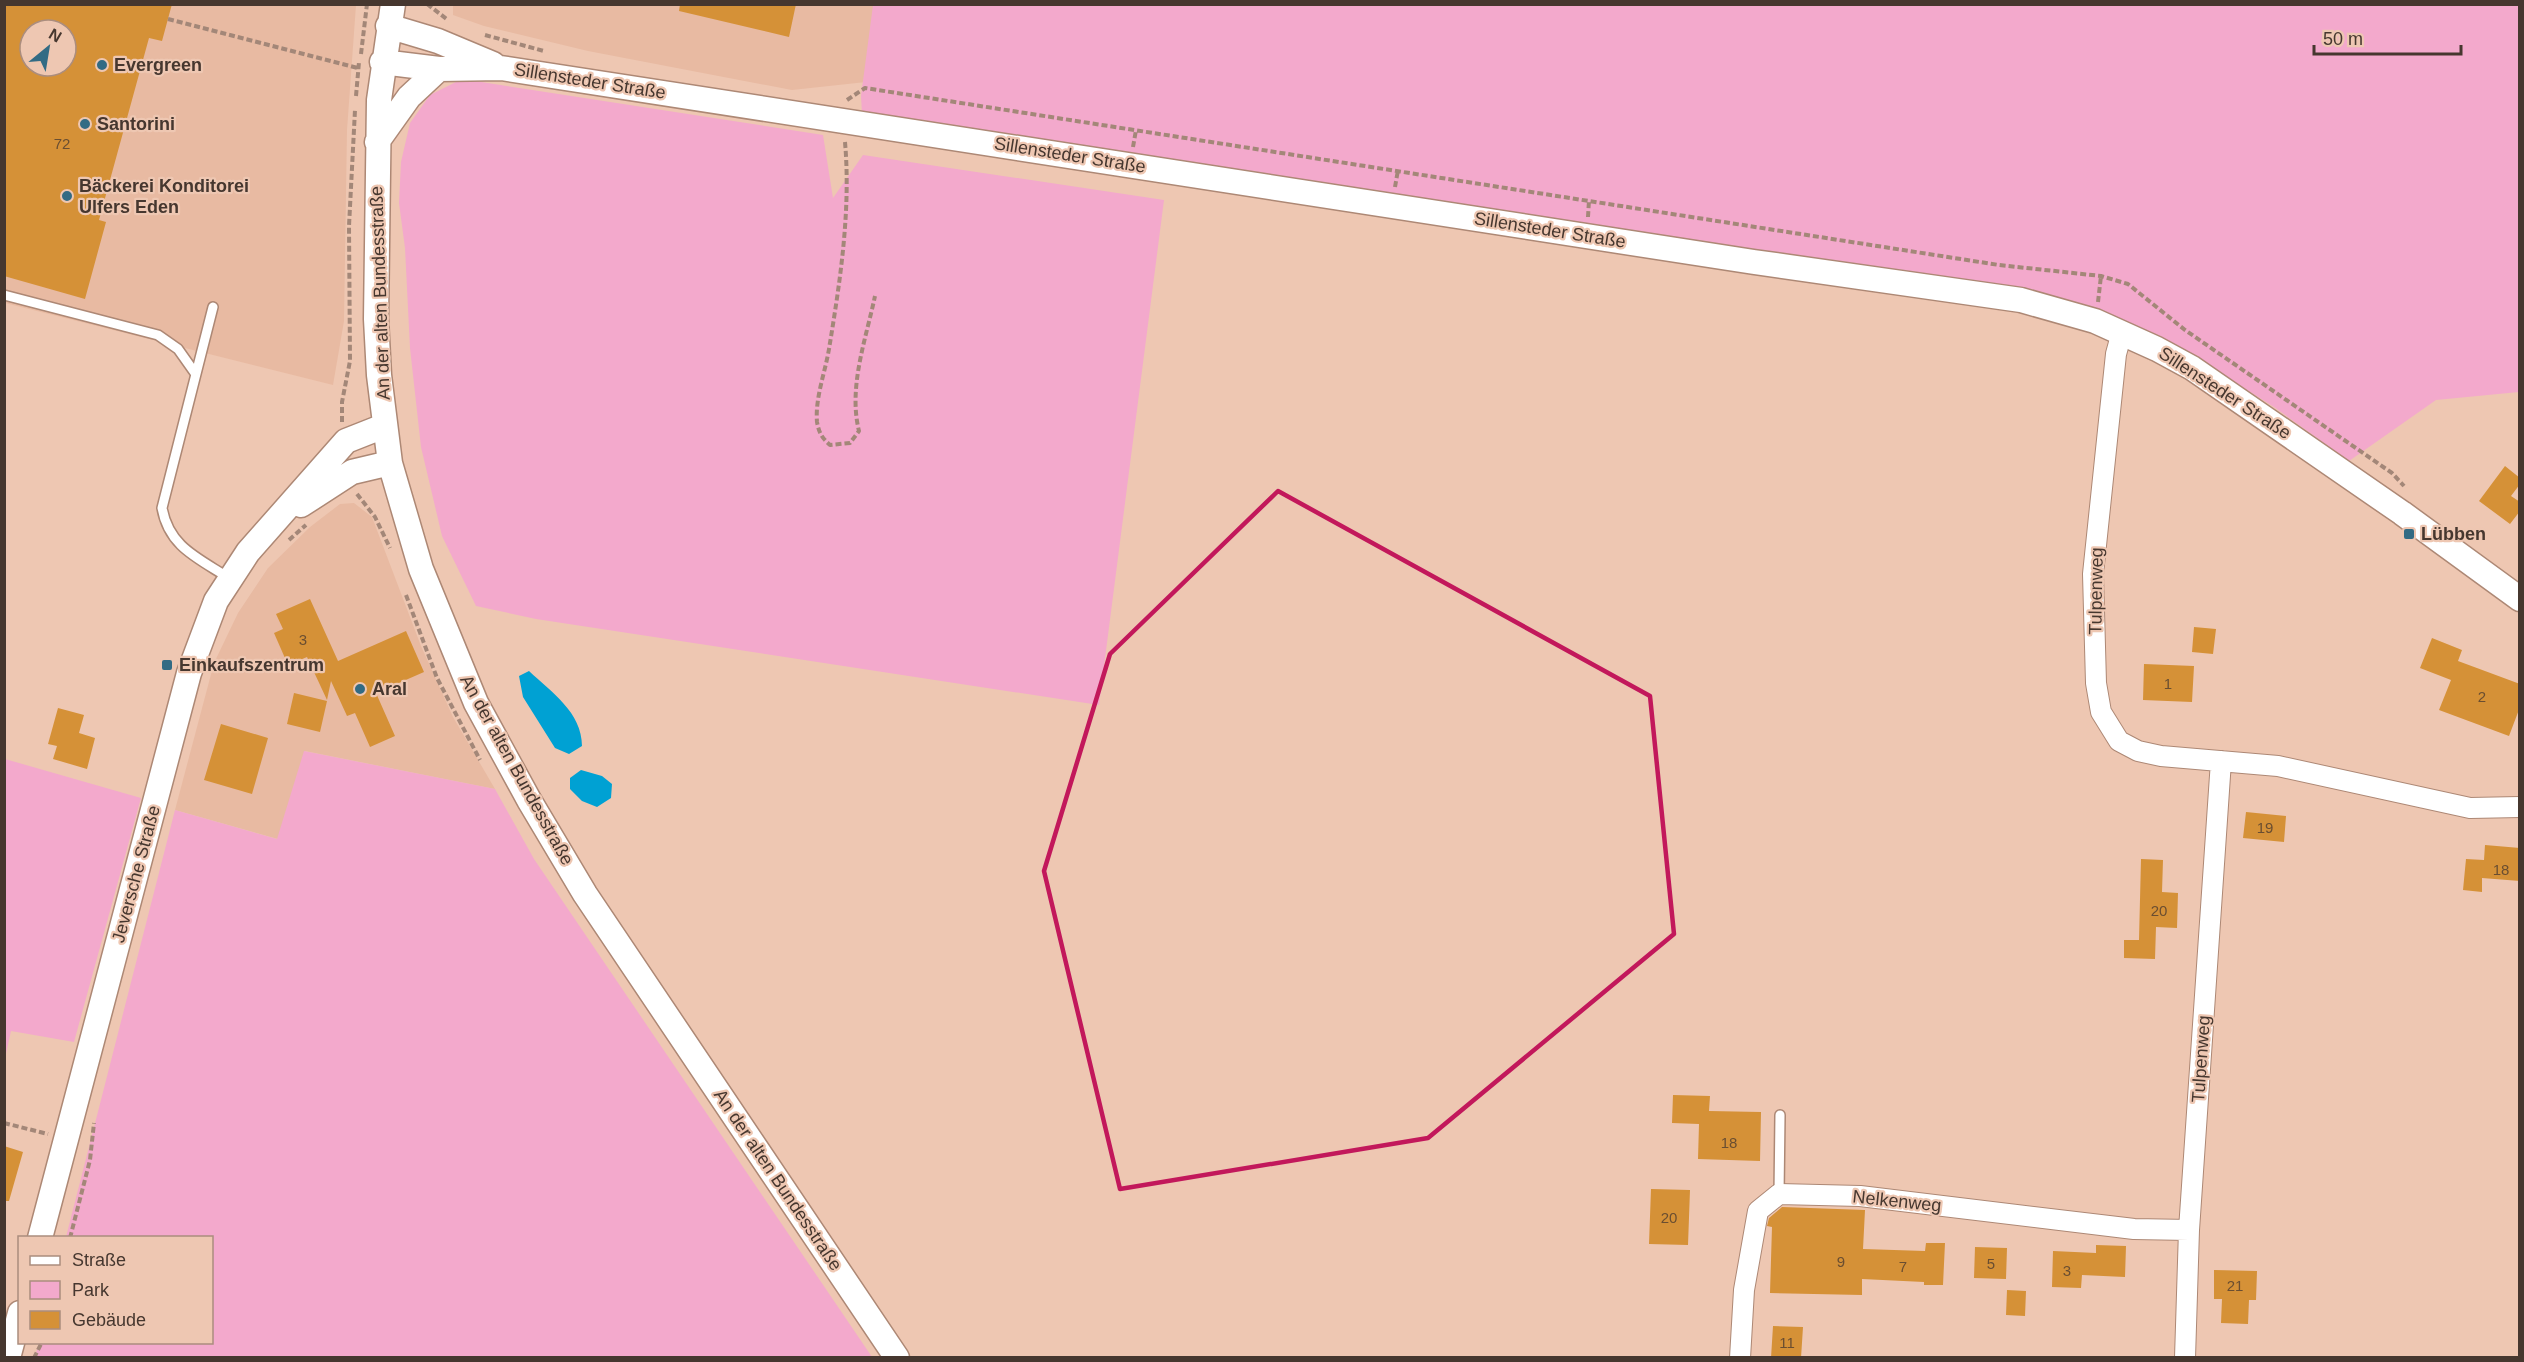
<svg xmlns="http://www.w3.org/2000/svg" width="2524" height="1362" font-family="Arial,sans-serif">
<rect width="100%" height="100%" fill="#eec7b2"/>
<!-- built -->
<path fill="#e8baa2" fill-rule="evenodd" d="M5,5H356L347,130L344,321L333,385L5,303ZM30,30H66V66H30Z
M453,5H877L866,82L792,90L588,51L484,26L453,15Z
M354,503L372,517L421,646L453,717L495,789L305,751L278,839L175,810L214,663L238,613L268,568L310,527L340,504Z"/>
<!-- green -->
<path fill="#f3a9cc" d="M873,5H2519V392L2436,400L2349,461L2274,407L2184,350L2101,315L862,114L861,96Z
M462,79L823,135L833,198L863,155L1164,200L1099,705L536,619L476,606L442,536L421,447L410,348L405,248L399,203L401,162L410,123L430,95Z
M304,751L495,789L534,859L872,1357H35L39,1343L212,1342V1238L66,1237L175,810L277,839Z
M5,759L141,798L74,1042L11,1031L5,1058Z"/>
<!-- water -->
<path fill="#00a1d3" d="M529,671C551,692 582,712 582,746L569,754L555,748L523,697L519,676Z
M581,770L602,776L612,784L611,798L597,807L582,801L570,789V778Z"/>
<!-- building -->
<path fill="#d59137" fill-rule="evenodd" d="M4,4H172L162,41L149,38L99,220L106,222L85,299L4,276ZM30,30H66V66H30Z
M680,4H796L789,37L679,11Z
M2505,466L2520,478V484L2511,496L2520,502V511L2510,524L2479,501Z
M310,599L338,661L406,631L424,672L376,693L395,736L370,747L355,713L347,716L331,681L327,700L307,657L288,665L274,633L283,629L276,614Z
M2194,627L2216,629L2213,654L2192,652Z
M2432,638L2462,650L2458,661L2520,684V707L2509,736L2439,710L2451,680L2420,668Z
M2144,664L2194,666L2192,702L2143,700Z
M294,693L327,701L320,732L287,724Z
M58,708L84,715L79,733L95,738L87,769L53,759L57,746L48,744Z
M221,724L268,738L252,794L204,780Z
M2246,812L2286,816L2284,842L2243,838Z
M2485,845L2520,848V881L2482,878V892L2463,890L2466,859L2484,860Z
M2141,859L2163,860L2162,892L2178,893L2177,928L2156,927L2155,959L2124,958V940H2139Z
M1673,1095L1710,1096L1709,1111L1761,1112L1760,1161L1698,1159L1699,1124L1672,1123Z
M4,1146L23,1152L9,1201H4Z
M1651,1189L1690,1190L1688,1245L1649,1244Z
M1782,1207L1865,1210L1863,1249L1925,1251L1926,1243H1945L1943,1285H1924V1282L1862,1279V1295L1770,1293L1772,1227L1767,1226L1769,1218Z
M2096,1245L2126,1246L2125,1277L2082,1275L2081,1288L2052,1287L2053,1251L2096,1253Z
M1975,1247L2007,1248L2006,1279L1974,1278Z
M2214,1270L2257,1271L2256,1300H2249L2248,1324L2221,1323L2222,1299H2214Z
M2007,1290L2026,1291L2025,1316L2006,1315Z
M1773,1326L1803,1327L1801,1358H1771Z"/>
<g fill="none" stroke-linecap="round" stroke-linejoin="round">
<defs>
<path id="service" d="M4,295L158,335L178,349L195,373
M213,307L162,508C169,547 198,558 229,578
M1779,1194L1780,1115"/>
<path id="minor" d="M2122,332L2116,354L2093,574L2096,683L2101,712L2119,741L2138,751L2161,756L2278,766L2470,808L2520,807
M1740,1358L1744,1290L1758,1211L1779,1194L1860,1196L2134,1229L2189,1230
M2185,1358L2189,1230L2221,761"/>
<path id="tertiary" d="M393,4L379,100L376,319L379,375L390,463L421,569L476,703L529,800L585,894L897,1358
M388,26L438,41L493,64
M382,62L439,69L501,68L1754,262L2021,300L2095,321L2157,349L2192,368L2402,513L2520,599
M377,142L409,97L439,69
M301,505L352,472L390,463
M40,1238L189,673L216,601L248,552L346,441L384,426
M8,1358L20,1313"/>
</defs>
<!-- service casing -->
<use href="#service" stroke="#ad8875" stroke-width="12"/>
<!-- minor casing -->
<use href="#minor" stroke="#ad8875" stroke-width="22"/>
<!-- tertiary casing -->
<use href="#tertiary" stroke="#ad8875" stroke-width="27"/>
<!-- path -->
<path stroke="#a38778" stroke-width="4" stroke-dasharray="6 3" stroke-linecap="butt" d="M427,4L448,20
M168,19L358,68
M485,35L544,51
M361,54L367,4
M356,96L359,62
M847,100L865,88L1999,265L2101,276L2128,284L2185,330L2392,473L2404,486
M845,142C851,211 840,282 829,349C825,373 815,398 817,422C819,433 822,438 830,445L850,443L859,431C848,387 866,339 875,296
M1133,147L1136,130
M1395,187L1398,170
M1588,217L1589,200
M2098,302L2101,276
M342,422V402L350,361L349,226L355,110
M357,494L375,517L390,548
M289,540L306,525
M406,595L437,678L480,760
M4,1123L48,1134
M70,1238L90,1160L94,1123
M34,1358L42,1342"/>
<!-- service -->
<use href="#service" stroke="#fff" stroke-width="9"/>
<!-- minor -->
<use href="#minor" stroke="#fff" stroke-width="20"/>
<!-- tertiary -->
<use href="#tertiary" stroke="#fff" stroke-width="24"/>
</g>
<!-- marked area -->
<path fill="none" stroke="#c2185b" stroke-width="4.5" stroke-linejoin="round" d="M1278,491L1650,696L1674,934L1428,1138L1120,1189L1044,871L1110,654Z"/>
<!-- markers -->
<g fill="#326b84" stroke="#eec7b2" stroke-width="2">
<circle cx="102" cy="65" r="6"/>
<circle cx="85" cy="124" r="6"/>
<circle cx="67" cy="196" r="6"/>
<rect x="2403" y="528" width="12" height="12" rx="3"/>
<rect x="161" y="659" width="12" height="12" rx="3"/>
<circle cx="360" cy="689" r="6"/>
</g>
<g text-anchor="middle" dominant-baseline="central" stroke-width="4.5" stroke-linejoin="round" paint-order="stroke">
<!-- number labels -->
<g font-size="15" fill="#6a4e31">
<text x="62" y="143">72</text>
<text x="303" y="639">3</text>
<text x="2168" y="683">1</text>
<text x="2482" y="696">2</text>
<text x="2265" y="827">19</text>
<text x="2501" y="869">18</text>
<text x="2159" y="910">20</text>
<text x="1729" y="1142">18</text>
<text x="1669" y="1217">20</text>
<text x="1841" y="1261">9</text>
<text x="1991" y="1263">5</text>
<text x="1903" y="1266">7</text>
<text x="2067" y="1270">3</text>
<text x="2235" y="1285">21</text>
<text x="1787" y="1342">11</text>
</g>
<!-- poi labels -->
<g font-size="18" font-weight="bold" fill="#46372f" stroke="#eec7b2" text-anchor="start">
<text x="114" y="65">Evergreen</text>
<text x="97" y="124">Santorini</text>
<text x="79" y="186">Bäckerei Konditorei<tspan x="79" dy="21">Ulfers Eden</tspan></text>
<text x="2421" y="534">Lübben</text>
<text x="179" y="665">Einkaufszentrum</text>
<text x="372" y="689">Aral</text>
</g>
<!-- street labels -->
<g font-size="18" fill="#46372f" stroke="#eec7b2">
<text transform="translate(590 81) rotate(9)">Sillensteder Straße</text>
<text transform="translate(1070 155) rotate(9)">Sillensteder Straße</text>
<text transform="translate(1550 230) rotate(9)">Sillensteder Straße</text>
<text transform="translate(380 293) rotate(-92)">An der alten Bundesstraße</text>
<text transform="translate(2225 393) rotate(33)">Sillensteder Straße</text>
<text transform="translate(2096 591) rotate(-89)">Tulpenweg</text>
<text transform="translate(517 770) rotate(61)">An der alten Bundesstraße</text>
<text transform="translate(136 874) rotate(-75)">Jeversche Straße</text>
<text transform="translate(2201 1059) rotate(-86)">Tulpenweg</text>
<text transform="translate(778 1180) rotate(56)">An der alten Bundesstraße</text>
<text transform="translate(1897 1201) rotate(6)">Nelkenweg</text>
</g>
</g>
<!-- border -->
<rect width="2524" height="1362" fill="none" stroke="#46372f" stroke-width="12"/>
<!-- legend -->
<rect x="18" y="1236" width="195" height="108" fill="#eec7b2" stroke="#ab8d7e" stroke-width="1.5"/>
<rect x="30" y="1256" width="30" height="9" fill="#ffffff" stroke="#ab8d7e" stroke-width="1.5"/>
<text x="72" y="1266" font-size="18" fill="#46372f">Straße</text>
<rect x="30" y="1281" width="30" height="18" fill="#f3a9cc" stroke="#ab8d7e" stroke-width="1.5"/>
<text x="72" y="1296" font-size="18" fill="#46372f">Park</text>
<rect x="30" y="1311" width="30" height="18" fill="#d59137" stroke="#ab8d7e" stroke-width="1.5"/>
<text x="72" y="1326" font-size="18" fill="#46372f">Gebäude</text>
<!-- north arrow -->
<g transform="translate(48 48) rotate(30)"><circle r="28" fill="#eec7b2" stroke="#ab8d7e" stroke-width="1.5"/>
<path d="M0-4.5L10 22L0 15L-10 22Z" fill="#326b84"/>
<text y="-9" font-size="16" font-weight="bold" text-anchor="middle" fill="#46372f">N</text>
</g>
<!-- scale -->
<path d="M2314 45v9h147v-9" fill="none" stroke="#46372f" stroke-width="3"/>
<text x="2323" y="45" font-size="18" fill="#46372f" stroke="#eec7b2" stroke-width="4.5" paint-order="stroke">50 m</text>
</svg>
